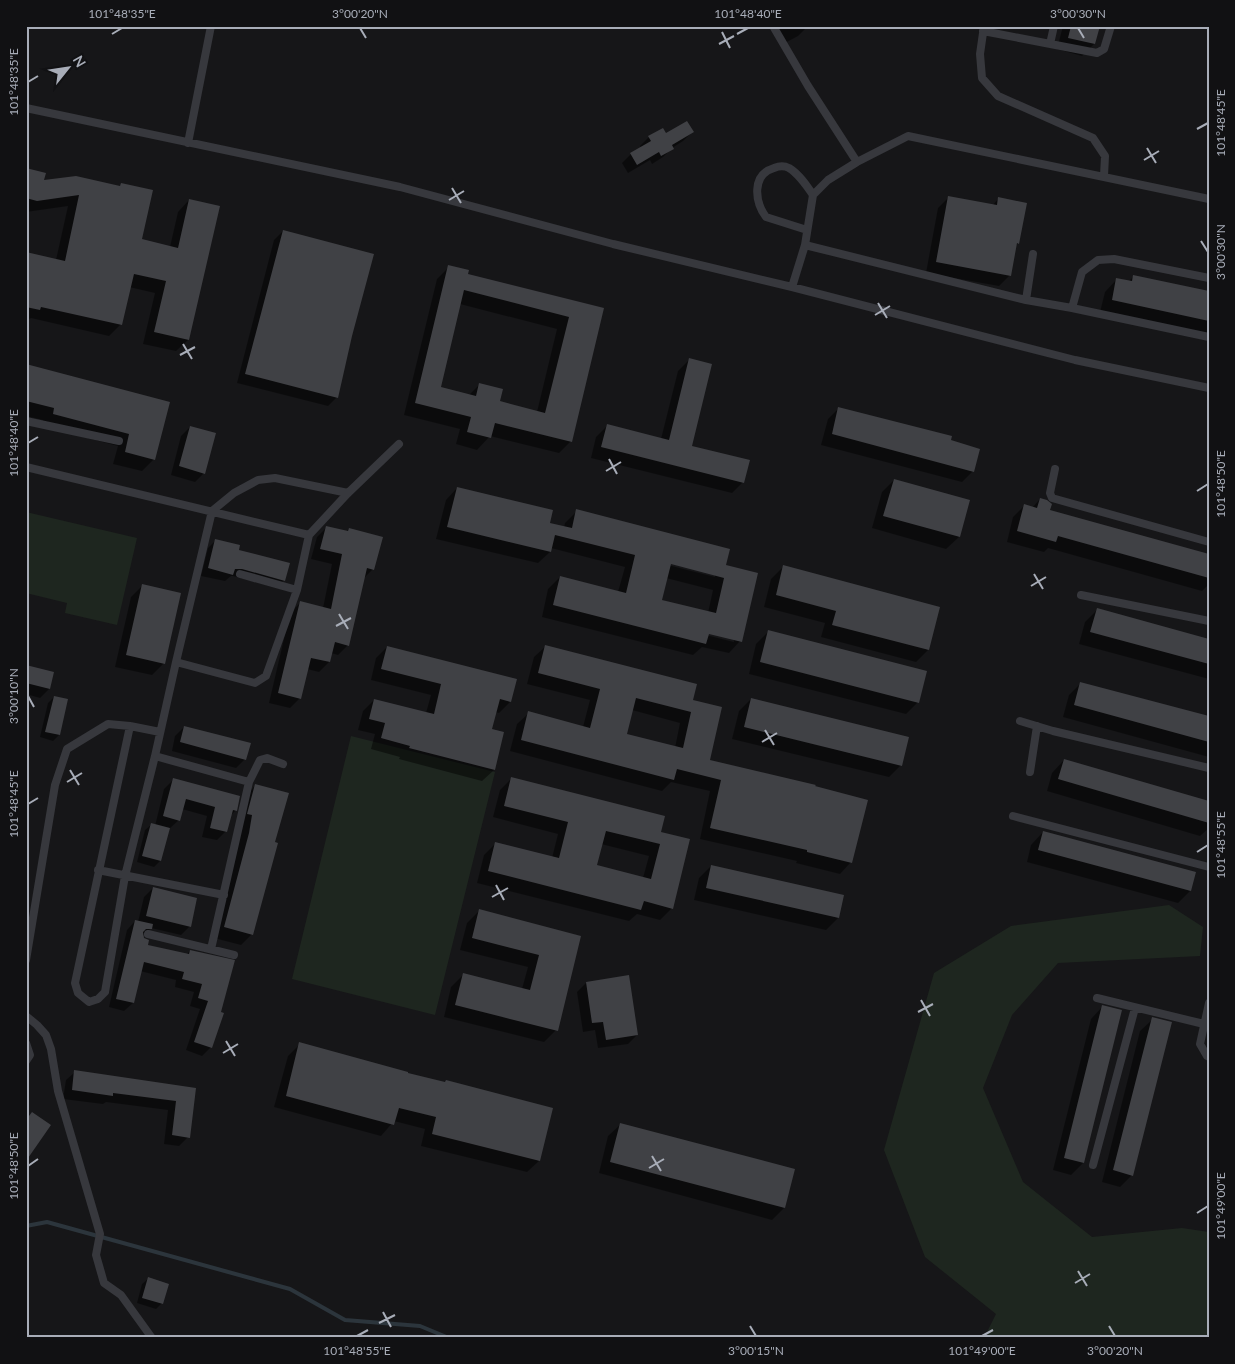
<svg xmlns="http://www.w3.org/2000/svg" width="1235" height="1364" font-family="Lato,sans-serif">
<rect width="100%" height="100%" fill="#161618"/>
<!-- green -->
<path fill="#1e261f" d="M26,512L137,538L117,625L65,613L67,603L26,593Z
M351,736L495,772L435,1015L292,979Z
M1169,905L1203,927L1200,956L1058,963L1012,1015L983,1088L1023,1182L1092,1237L1182,1228L1209,1232V1338H984L996,1314L925,1257L884,1150L934,973L1011,926Z"/>
<!-- shadow -->
<path fill="#0007" fill-rule="evenodd" d="M773,26H805L806,28L798,36L783,44Z
M1063,26H1098L1094,44L1082,56L1057,49Z
M663,129L666,134L692,132L683,141L672,148L663,157L652,164L650,160L628,173L622,163L631,154L641,148L640,146L648,138Z
M26,169L43,182L119,187L122,184L140,240L170,247L178,212L189,200L188,340L176,351L143,344L155,293L129,287L121,324L109,336L31,318L26,321V253L56,260L68,206L26,212Z
M949,197L992,206L999,198L1018,243L1015,246L1010,275L999,286L926,273L938,208Z
M283,231L340,381L337,397L328,406L237,383L274,240Z
M449,267L467,275L603,309L571,441L559,453L490,436L477,450L456,444L460,429L404,415L437,279ZM460,304L557,329L537,412L498,402L480,384L469,395L439,388Z
M1134,276L1209,292V336L1100,312L1105,292L1117,279L1128,282Z
M689,360L690,447L743,482L732,493L591,458L596,437L607,426L661,439L678,371Z
M26,365L168,403L154,459L142,471L113,464L118,446L41,426L43,420L26,416Z
M839,408L949,441L973,471L962,482L821,445L828,419Z
M190,427L204,473L195,482L171,475L181,436Z
M894,480L959,537L946,549L872,528L882,492Z
M457,488L549,524L564,528L565,523L577,511L724,566L740,641L729,653L702,647L693,655L542,617L548,589L560,577L618,592L625,567L551,548L550,552L538,563L436,539L446,500ZM665,562L715,574V577L664,564ZM666,578L713,590L708,613L661,600ZM703,632L734,639V642L702,634Z
M1040,499L1048,511L1209,555V584L1202,591L1048,548L1044,552L1007,542L1013,517L1024,506L1032,508Z
M327,527L346,532L349,529L373,569L363,579L348,645L338,655L331,653L329,662L319,672L307,669L300,698L290,708L269,703L290,613L300,603L323,608L332,564L311,559L317,537Z
M215,541L238,550L284,580L277,588L233,576H231L225,581L201,576L208,548Z
M783,567L928,650L916,662L821,637L825,623L764,607L771,579Z
M143,585L164,663L152,675L115,667L131,597Z
M1097,610L1209,640V679L1079,644L1085,622Z
M768,632L918,702L906,714L749,674L756,644Z
M546,646L691,701L708,761L851,862L840,874L796,863L797,861L700,839L710,791L671,782L662,791L510,751L517,724L529,713L583,727L590,700L527,684L534,657ZM632,710L680,723L675,748L625,735Z
M387,647L510,702L499,713L495,712L491,730L503,733L494,770L482,781L399,759L400,757L371,749L375,734L358,730L363,711L374,700L426,713L431,695L371,680L376,658Z
M26,666L53,673L49,689L40,698L26,694Z
M1081,683L1209,718V757L1063,717L1069,695Z
M54,697L67,700L59,735L53,741L40,737L48,703Z
M751,699L901,765L889,777L732,739L739,711Z
M184,727L245,759L236,768L172,751L175,736Z
M1064,760L1209,803V828L1200,836L1047,791L1052,773Z
M512,778L660,832L672,908L660,920L637,914L629,921L477,883L484,855L496,843L552,858L558,834L493,817L500,790ZM601,844L649,856L643,878L596,866Z
M173,780L239,797L235,811L230,816L226,831L217,840L202,837L207,816L182,809L179,820L169,829L160,861L154,867L137,862L145,830L151,825L155,826L164,789Z
M255,786L274,843L252,934L241,945L214,938L244,797Z
M1043,832L1190,891L1178,903L1027,862L1031,845Z
M711,866L838,918L826,930L694,900L699,878Z
M153,888L190,926L181,935L151,928L142,937L146,945L186,955L190,951L233,961L211,1047L202,1056L186,1050L200,1009L190,1006L194,992L175,987L176,980L140,971L133,1003L124,1011L109,1007L127,930L135,921L138,922L144,897Z
M479,911L579,936L556,1030L544,1042L444,1017L451,987L463,975L522,989L528,967L460,950L467,923Z
M586,983L637,1035L628,1044L598,1048L595,1030L583,1032L577,992Z
M1103,1006L1083,1163L1071,1175L1053,1170L1091,1019Z
M1153,1019L1132,1175L1120,1187L1102,1182L1140,1031Z
M300,1044L539,1161L527,1172L421,1146L425,1129L394,1121L381,1136L274,1107L288,1056Z
M75,1072L195,1089L188,1137L179,1146L164,1144L168,1110L106,1102L103,1104L63,1099L66,1080Z
M621,1124L784,1208L772,1220L599,1173L608,1136Z
M148,1279L162,1303L156,1309L137,1303L142,1284Z"/>
<g fill="none" stroke-linecap="round" stroke-linejoin="round">
<!-- stream -->
<path stroke="#2c353c" stroke-width="4" d="M26,1226L47,1222L290,1289L345,1320L420,1326L449,1338"/>
</g>
<!-- building -->
<path fill="#404145" fill-rule="evenodd" d="M1071,26H1100L1095,44L1068,38Z
M687,121L694,132L672,145L674,149L661,156L659,152L637,165L630,153L651,141L648,136L663,128L666,133Z
M26,168L46,173L44,180L76,176L120,186L121,183L153,190L142,239L178,248L189,199L220,206L189,340L154,332L166,281L134,274L122,325L41,307L40,310L26,307V252L65,261L79,195L37,201L26,198Z
M948,196L997,205L998,197L1027,203L1019,244L1017,243L1011,276L936,262Z
M283,230L374,254L352,336L338,398L245,374Z
M448,265L469,270L468,274L604,308L572,442L495,423L491,438L467,432L471,417L415,403ZM464,290L569,317L545,413L500,401L503,389L479,383L476,396L441,387Z
M1133,275L1209,291V321L1112,300L1116,278L1132,281Z
M689,358L712,364L692,446L750,460L744,483L601,447L607,424L669,440Z
M26,364L170,402L155,460L125,452L129,434L53,414L54,408L26,401Z
M838,407L952,436L951,440L980,449L974,472L832,434Z
M190,426L216,433L205,474L179,466Z
M894,479L970,500L960,537L883,516Z
M457,487L553,510L550,523L572,528L576,509L730,549L726,565L758,573L742,642L709,634L706,644L553,605L560,576L626,593L635,555L555,535L551,552L447,527ZM671,564L724,578L716,613L662,600Z
M1040,498L1047,500L1052,504L1050,510L1209,554V578L1058,536L1056,542L1017,531L1024,504L1037,508Z
M326,526L348,531L349,528L383,537L374,570L367,568L349,646L335,642L330,662L311,658L301,699L278,693L300,601L331,609L342,554L320,549Z
M215,539L240,545L239,550L290,563L285,581L242,569H235L233,575L208,568Z
M783,565L940,607L929,650L832,625L836,611L776,595Z
M142,584L181,593L165,664L126,655Z
M1097,608L1209,639V664L1090,632Z
M768,630L927,671L919,703L760,662Z
M545,645L697,684L693,700L722,707L710,760L816,785L815,786L868,800L852,863L807,852V850L710,828L721,780L677,769L674,780L521,740L528,711L590,728L600,689L538,673ZM636,698L691,712L683,748L627,734Z
M387,646L517,679L511,702L500,699L492,729L504,732L495,770L409,748L410,746L381,738L385,723L369,719L374,699L434,714L441,684L381,669Z
M26,665L54,672L50,689L26,683Z
M1080,682L1209,716V742L1074,705Z
M54,696L68,699L60,735L45,732Z
M751,698L909,737L902,766L744,727Z
M184,726L251,743L246,760L180,742Z
M1064,759L1209,801V823L1058,779Z
M511,777L665,816L661,832L690,839L673,909L644,901L641,910L488,871L495,842L559,858L568,822L504,806ZM606,831L660,844L651,879L597,865Z
M173,778L240,796L237,811L233,810L227,832L210,828L215,807L186,799L180,821L163,816Z
M255,784L289,793L275,842L278,843L253,935L224,927L249,833L252,815L247,814Z
M151,823L170,828L161,861L142,856Z
M1043,831L1196,872L1191,891L1038,850Z
M711,865L844,895L839,918L706,888Z
M153,887L197,898L191,927L146,916Z
M479,909L581,936L558,1031L455,1005L463,973L530,990L539,955L472,938Z
M135,920L153,924L152,929H146L143,932L144,938L149,940L148,945L189,954L190,950L235,960L221,1012L224,1013L212,1048L194,1042L208,1001L198,998L202,984L182,979L184,972L144,962L134,1003L116,999Z
M629,975L638,1035L606,1040L603,1022L592,1023L586,982Z
M1102,1005L1122,1010L1084,1163L1064,1158Z
M1152,1017L1172,1022L1133,1176L1113,1170Z
M299,1042L408,1072V1073L445,1082L446,1080L553,1108L540,1161L432,1134L436,1117L399,1108L394,1125L286,1096Z
M74,1070L196,1088L190,1138L172,1135L176,1101L113,1093V1096L72,1090Z
M32,1112L51,1125L26,1161V1120Z
M620,1123L795,1169L785,1208L610,1162Z
M148,1277L169,1284L163,1304L142,1298Z"/>
<g fill="none" stroke-linecap="round" stroke-linejoin="round">
<!-- lane -->
<path stroke="#37383d" stroke-width="8" d="M773,26L808,86L857,162
M984,26L980,54L982,78L998,96L1093,138L1105,156L1104,176
M983,31L1097,53L1104,49L1111,26
M1050,44L1054,26
M26,108L400,187L613,244L792,287L1075,360L1209,388
M188,143L211,26
M807,230L766,217C755,202 751,175 774,168C779,166 785,166 789,168C799,174 807,186 813,195
M805,245L1026,300L1072,308L1209,337
M792,287L805,245L813,195L828,180L857,162L908,136L1209,199
M1026,300L1033,254
M1072,308L1082,272L1098,260L1114,259L1209,278
M26,421L119,441
M26,467L309,535
M1055,469L1050,493L1052,498L1209,542
M240,574L297,590
M1081,595L1209,621
M176,662L255,683L266,676L297,590L309,535L348,493L399,444
M1020,721L1053,731L1209,768
M130,726L75,983L78,993L89,1002L98,999L105,992L125,876L155,756L176,662L212,511L234,493L258,480L275,478L348,493
M155,756L249,782
M1030,772L1037,726
M1013,816L1209,867
M98,870L224,895
M148,934L234,955
M211,949L249,782L260,760L267,758L283,764
M26,960L55,785L67,749L108,724L130,726L160,732
M1097,998L1204,1024
M1209,1003L1200,1044L1207,1056L1209,1057
M26,1016L37,1025L46,1035L51,1049L58,1091L100,1234L96,1255L104,1283L121,1295L152,1338
M26,1043L30,1055L26,1061
M1093,1165L1135,1008"/>
</g>
<!-- ticks -->
<path fill="none" stroke="#a8adb8" stroke-width="2" d="M360,28L366,38M1078,28L1084,38M722,32L730,48M112,34L122,28M737,34L748,28M719,44L734,36M28,82L38,76M1197,129L1208,123M1147,148L1156,163M1144,160L1159,151M452,188L461,203M449,200L464,191M1201,241L1208,252M878,303L887,318M875,315L890,306M183,344L192,359M180,355L195,347M28,443L38,437M609,459L617,474M606,471L621,462M1197,491L1208,484M1034,574L1043,589M1031,586L1046,577M339,614L348,629M336,626L351,618M28,696L34,707M765,730L774,745M762,742L777,733M70,770L79,785M67,782L82,773M28,804L38,798M1197,852L1208,845M496,885L504,900M492,897L508,888M921,1000L930,1016M918,1012L933,1004M226,1041L235,1056M223,1053L238,1044M652,1156L661,1171M28,1166L38,1159M649,1168L664,1159M1197,1213L1208,1206M1078,1271L1087,1286M1075,1283L1090,1274M383,1312L391,1327M379,1323L395,1315M750,1326L756,1336M1109,1326L1115,1336M357,1336L368,1330M982,1336L993,1330"/>
<!-- border -->
<rect width="1235" height="1364" fill="none" stroke="#111113" stroke-width="55"/>
<!-- north arrow -->
<g transform="translate(68 68) rotate(60)" stroke="#111113" stroke-width="4" paint-order="stroke">
<path d="M0-4L9 19L0 12L-9 19Z" fill="#a8adb8"/>
<text y="-8" font-size="14" font-weight="bold" text-anchor="middle" fill="#a8adb8">N</text>
</g>
<rect x="28" y="28" width="1180" height="1308" fill="none" stroke="#a8adb8" stroke-width="2"/>
<g font-size="12" text-anchor="middle" fill="#a8adb8">
<text x="122" y="18">101°48'35"E</text>
<text x="360" y="18">3°00'20"N</text>
<text x="748" y="18">101°48'40"E</text>
<text x="1078" y="18">3°00'30"N</text>
<text transform="translate(14 82) rotate(-90)" y="4">101°48'35"E</text>
<text transform="translate(1221 123) rotate(-90)" y="4">101°48'45"E</text>
<text transform="translate(1221 252) rotate(-90)" y="4">3°00'30"N</text>
<text transform="translate(14 443) rotate(-90)" y="4">101°48'40"E</text>
<text transform="translate(1221 484) rotate(-90)" y="4">101°48'50"E</text>
<text transform="translate(14 696) rotate(-90)" y="4">3°00'10"N</text>
<text transform="translate(14 804) rotate(-90)" y="4">101°48'45"E</text>
<text transform="translate(1221 845) rotate(-90)" y="4">101°48'55"E</text>
<text transform="translate(14 1166) rotate(-90)" y="4">101°48'50"E</text>
<text transform="translate(1221 1206) rotate(-90)" y="4">101°49'00"E</text>
<text x="357" y="1355">101°48'55"E</text>
<text x="756" y="1355">3°00'15"N</text>
<text x="982" y="1355">101°49'00"E</text>
<text x="1115" y="1355">3°00'20"N</text>
</g>
</svg>
